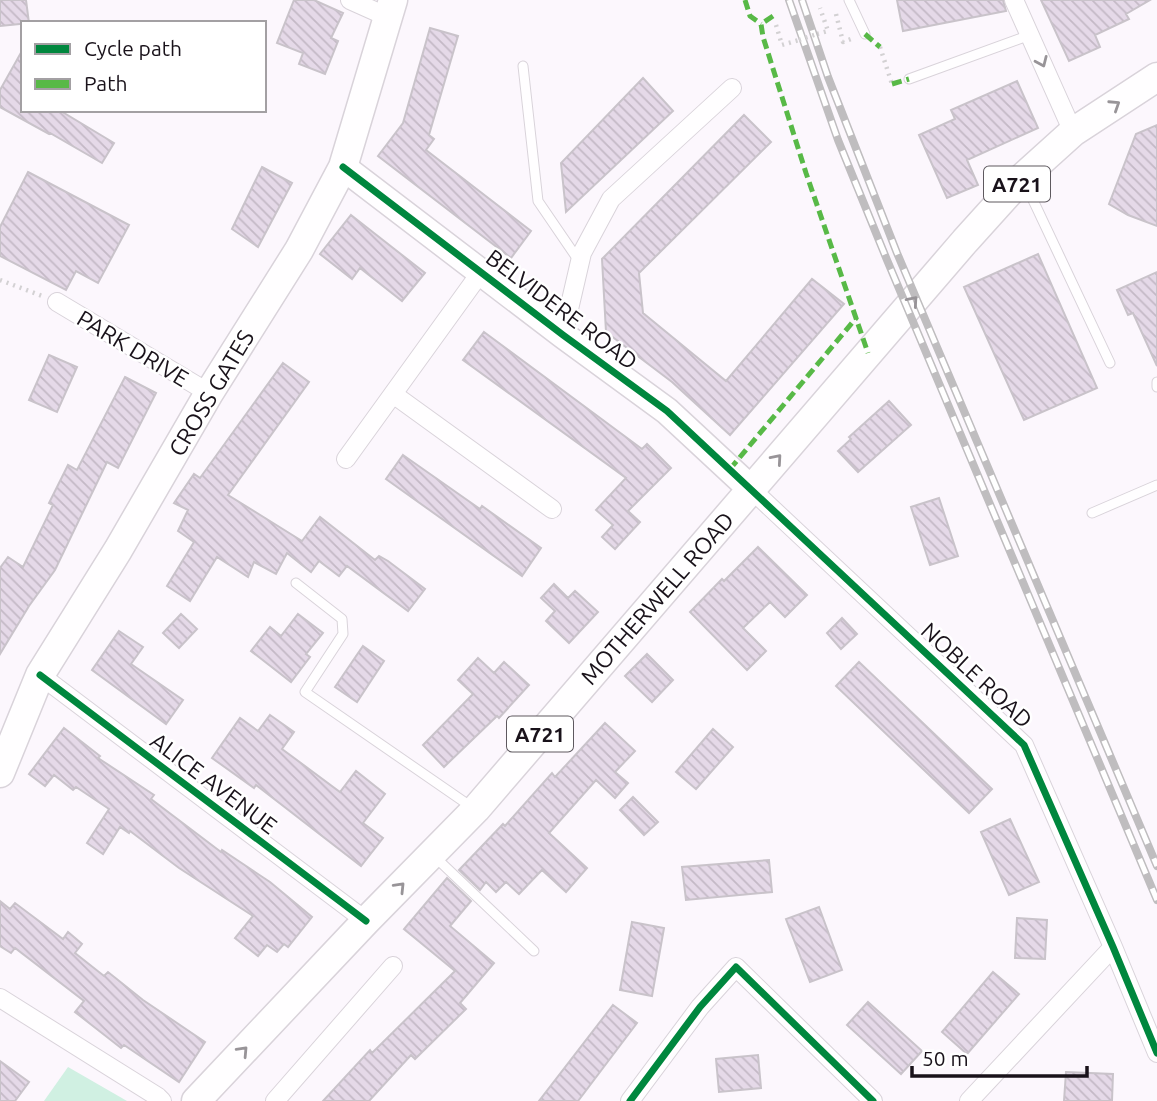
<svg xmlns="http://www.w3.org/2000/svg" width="1157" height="1101" font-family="Ubuntu,sans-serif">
<defs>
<pattern id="building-back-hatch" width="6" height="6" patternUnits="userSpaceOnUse" patternTransform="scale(1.75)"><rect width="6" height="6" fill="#e5d9e8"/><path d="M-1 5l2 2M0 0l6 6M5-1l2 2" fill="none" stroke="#c4b9c6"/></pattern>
</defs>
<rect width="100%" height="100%" fill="#fcf7fd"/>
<!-- green -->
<path fill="#d0f0e2" d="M68,1067L127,1101H44Z"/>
<!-- building -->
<path fill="url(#building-back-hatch)" stroke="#c9c3ca" stroke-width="2" d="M0,0H26L29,23L0,26Z
M294,0H314L343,13L331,38L338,41L325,74L299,64L303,53L277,43Z
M897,0H1003L1006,11L903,31Z
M1041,0H1150L1126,14L1129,19L1095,35L1100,47L1069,61Z
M430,28L458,36L429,135L434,139L426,150L531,231L511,258L378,156L403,123Z
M23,49V110H59L114,143L102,163L50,133L49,134L0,107V90Z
M643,78L673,111L566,212L561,163Z
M1017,81L1038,128L967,160L978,185L947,198L919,135L955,119L951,110Z
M744,115L771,142L639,273L643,313L726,381L812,279L844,304L730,435L672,382L606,332L602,259Z
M1157,125V226L1128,215L1109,204L1136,134Z
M262,167L292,183L258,247L232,229Z
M28,172L129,225L98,283L76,271L66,290L0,256V227Z
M351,215L425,273L402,301L360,268L352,279L320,254Z
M1038,254L1097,388L1024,420L964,287Z
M1157,272V366L1133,313L1128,315L1117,290Z
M484,332L642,449L647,444L671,468L628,511L640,522L615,549L602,537L613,525L596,510L626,478L463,360Z
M49,355L77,367L57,412L29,400Z
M283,363L309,382L228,495L302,541L320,517L375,560L379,556L388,561L425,589L408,611L347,566L339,576L319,561L311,572L287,553L276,574L254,562L248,577L217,557L190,601L167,586L194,542L178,531L188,510L174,503L194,474L200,478Z
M125,377L156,393L118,468L107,462L55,570L29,606L0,654V568L8,557L23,567L53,505L49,503L68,465L77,470Z
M889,401L911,425L858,472L838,451L851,439L849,437Z
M403,455L480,509L482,506L541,548L522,576L386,479Z
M939,498L958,556L930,565L911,507Z
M758,547L807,595L785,617L770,602L743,628L766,651L747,670L690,612L722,579L724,581Z
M554,584L568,598L575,591L598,612L569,643L546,621L555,611L541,598Z
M181,614L197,629L179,648L163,633Z
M298,614L323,633L306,654L310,657L291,682L251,651L270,627L281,636Z
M842,618L857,634L841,649L827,633Z
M119,631L143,647L131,664L183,700L166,724L92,670Z
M363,646L384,661L357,702L335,687Z
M647,654L673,680L652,702L625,676Z
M478,658L494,673L504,662L529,685L499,718L497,716L444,767L423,745L473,694L458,680Z
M859,662L992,789L969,813L836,686Z
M270,715L294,732L282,749L340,792L356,771L385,794L363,823L383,838L361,866L256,785L254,788L212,758L240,718L258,731Z
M605,723L635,751L615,772L628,783L615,798L596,780L549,833L587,868L566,892L542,870L519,894L506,882L496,892L486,882L480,890L459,870L503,824L505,826L552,773L555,777Z
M64,728L100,756L98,758L154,795L151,799L221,852L222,850L270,882L312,917L288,947L284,944L277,952L267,945L258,956L235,938L253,916L179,868L130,831L129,833L120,827L103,854L87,843L109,809L76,787L73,790L54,775L45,786L29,774Z
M713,729L733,747L696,789L676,772Z
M633,797L658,822L644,835L620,810Z
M1010,819L1039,882L1009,895L981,832Z
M769,860L772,892L686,900L682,867Z
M447,878L471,901L450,926L494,963L460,1003L466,1009L415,1059L411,1055L369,1101H323L370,1050L372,1053L455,971L404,929Z
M0,901L10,909L15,903L63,939L68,932L82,944L75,953L104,976L108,972L143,1000L205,1042L179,1082L124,1045L121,1048L75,1012L84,1001L15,948L11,953L0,946Z
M819,907L842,970L810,982L786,919Z
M1017,918L1047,920L1045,959L1015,958Z
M632,922L664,928L652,996L620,990Z
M993,972L1019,994L967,1054L942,1032Z
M868,1002L922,1051L901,1074L847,1025Z
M613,1005L637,1023L578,1101H539Z
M758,1055L761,1088L719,1092L716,1059Z
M0,1061L29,1082L15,1101H0Z
M1066,1072L1113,1074L1112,1101H1064Z"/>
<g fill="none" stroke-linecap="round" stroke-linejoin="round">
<defs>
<path id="lane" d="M849,0L865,34
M523,66L538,201L579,261
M909,79L1030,35
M1024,181L1110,363
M1157,382V387
M1092,513L1157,485
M296,583L342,619L343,634L305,692L473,808
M434,856L534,951"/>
<path id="street" d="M350,0L388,17
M1014,0L1073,132
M57,302L209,393
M563,335L582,253L611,199L732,88
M393,394L552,509
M346,459L481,272
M751,489L1024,745L1113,947L1157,1053
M40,675L366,921
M0,998L158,1097L162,1101
M275,1101L393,966
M630,1101L700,1007L736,967L873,1101
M969,1101L1113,947"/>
<path id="secondary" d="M343,167L563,335L667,411L751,489"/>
<path id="primary" d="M0,773L40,675L118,550L209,393L299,250L343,167L393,0
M196,1101L366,921L476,809L965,241L1022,178L1073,132L1157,77"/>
</defs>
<!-- lane casing -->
<use href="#lane" stroke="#d9d3da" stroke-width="11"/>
<!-- street casing -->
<use href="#street" stroke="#d9d3da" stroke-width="20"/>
<!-- secondary casing -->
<use href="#secondary" stroke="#d9d3da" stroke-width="29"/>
<!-- primary casing -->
<use href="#primary" stroke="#d9d3da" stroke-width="31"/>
<!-- path -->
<path stroke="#d3d1d3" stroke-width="4.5" stroke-dasharray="2 5" stroke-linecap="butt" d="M836,14L843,42L851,39
M776,25L782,45L799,40
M817,34L828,31L820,8
M880,47L892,84
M0,280L42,296"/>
<!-- lane -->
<use href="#lane" stroke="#fffeff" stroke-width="9"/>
<!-- street -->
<use href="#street" stroke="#fffeff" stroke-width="18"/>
<!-- secondary -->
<use href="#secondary" stroke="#fffeff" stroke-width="26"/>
<!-- primary -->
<use href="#primary" stroke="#fffeff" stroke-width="28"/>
<defs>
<path id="rail" d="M789,0L838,140L887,260L1157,900
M802,0L828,77L897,253L1157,866"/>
</defs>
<!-- rail casing -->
<use href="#rail" stroke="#bfbdbf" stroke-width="8"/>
<!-- rail -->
<use href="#rail" stroke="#fff" stroke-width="5" stroke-dasharray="16" stroke-linecap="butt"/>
<!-- path-bridge -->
<path stroke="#d3d1d3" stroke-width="4.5" stroke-dasharray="2 5" stroke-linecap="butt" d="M799,40L817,34"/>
<!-- quiet -->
<path stroke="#58b947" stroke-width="5" stroke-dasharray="10 5" stroke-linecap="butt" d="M745,0L750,16L761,24
M773,16L761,24L763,37L806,173L868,353
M865,34L880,47
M892,84L909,79
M730,469L857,317"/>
<defs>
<path id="cycleway" d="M343,167L563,335L667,411L1024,745L1113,947L1157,1053
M40,675L366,921
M630,1101L700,1007L736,967L873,1101"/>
</defs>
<!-- cycleway casing -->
<use href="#cycleway" stroke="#fff" stroke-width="11"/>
<!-- cycleway -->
<use href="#cycleway" stroke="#00873e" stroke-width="7"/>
</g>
<!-- one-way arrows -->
<defs><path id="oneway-chevron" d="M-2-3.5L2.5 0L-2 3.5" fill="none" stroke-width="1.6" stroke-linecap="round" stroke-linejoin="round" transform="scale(1.75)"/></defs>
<g stroke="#989498">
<use href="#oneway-chevron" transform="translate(1042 62) rotate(66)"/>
<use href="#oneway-chevron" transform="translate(1115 105) rotate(-33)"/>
<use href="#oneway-chevron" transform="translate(913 301) rotate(-49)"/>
<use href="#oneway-chevron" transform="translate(777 459) rotate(-49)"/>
<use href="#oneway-chevron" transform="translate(400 887) rotate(-46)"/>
<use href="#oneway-chevron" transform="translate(243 1051) rotate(-47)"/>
</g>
<g text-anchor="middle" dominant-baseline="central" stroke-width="5" stroke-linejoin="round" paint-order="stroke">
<!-- shield labels -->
<g fill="#fff" stroke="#5e595f" stroke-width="2">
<rect x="984" y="166.5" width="66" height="35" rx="5"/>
<rect x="507" y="716.5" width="66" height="35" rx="5"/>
</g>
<g font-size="21" font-weight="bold" fill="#19121a">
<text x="1017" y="184">A721</text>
<text x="540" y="734">A721</text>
</g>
<!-- street labels -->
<g font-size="23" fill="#19121a" stroke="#fff">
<text transform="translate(562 309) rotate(37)">BELVIDERE ROAD</text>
<text transform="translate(133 348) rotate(31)">PARK DRIVE</text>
<text transform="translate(211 393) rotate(-59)">CROSS GATES</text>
<text transform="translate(657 598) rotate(-49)">MOTHERWELL ROAD</text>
<text transform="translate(977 675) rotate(43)">NOBLE ROAD</text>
<text transform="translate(214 783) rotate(37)">ALICE AVENUE</text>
</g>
</g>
<!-- legend -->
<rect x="21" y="21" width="245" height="91" fill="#ffffff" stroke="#a3a0a3" stroke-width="2"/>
<rect x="35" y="44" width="35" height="10" fill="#00873e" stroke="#a3a0a3" stroke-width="2"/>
<text x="84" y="56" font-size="21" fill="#19121a">Cycle path</text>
<rect x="35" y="79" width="35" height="10" fill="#58b947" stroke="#a3a0a3" stroke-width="2"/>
<text x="84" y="91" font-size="21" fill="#19121a">Path</text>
<!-- scale -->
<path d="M912 1066v10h175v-10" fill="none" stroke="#19121a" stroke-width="3.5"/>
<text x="922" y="1066" font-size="21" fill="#19121a" stroke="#ffffff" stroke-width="5" paint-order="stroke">50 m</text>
</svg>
